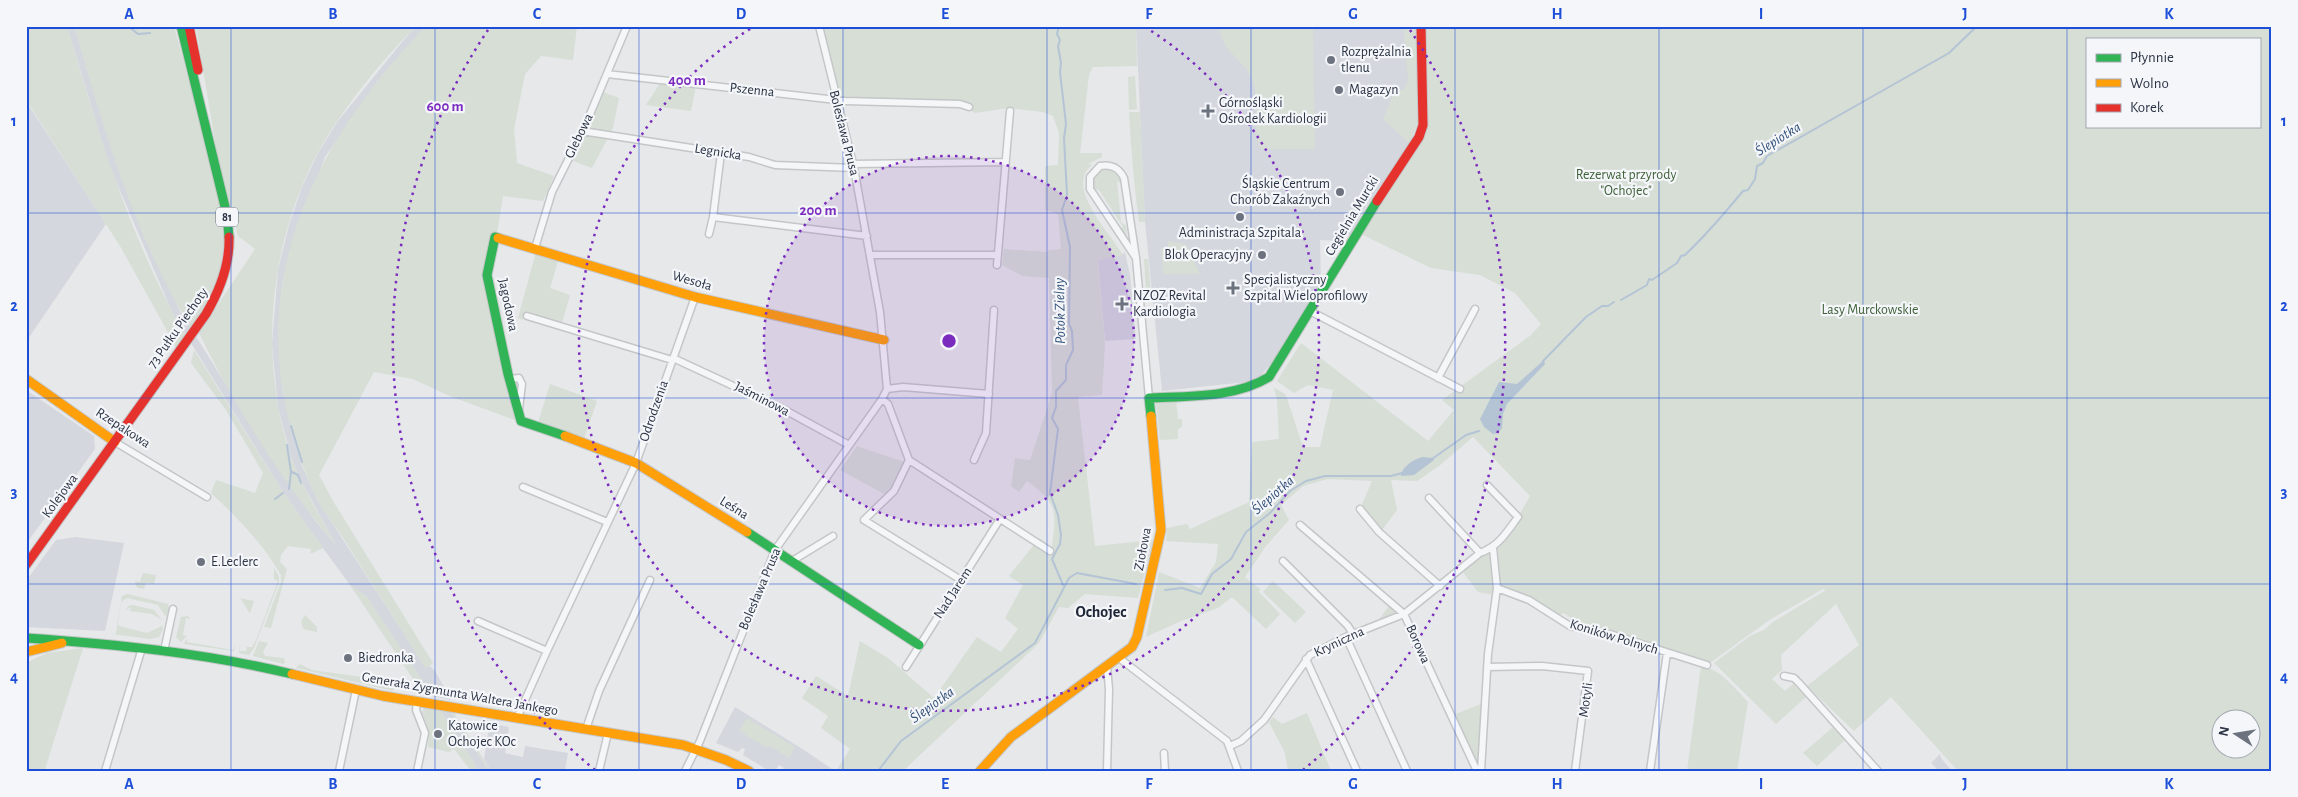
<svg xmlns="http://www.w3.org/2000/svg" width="2298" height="797" font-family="'Alegreya Sans',sans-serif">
<rect width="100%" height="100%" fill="#e6e8ea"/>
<!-- built -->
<path fill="#d4d7dd" d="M67,26H74L117,165L150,247L180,311L270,455L317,523L336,545L300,479L291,457L278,407L272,344L278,270L289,225L302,187L318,153L338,121L402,42L416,26H426L377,82L325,157L286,265L281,291L279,345L283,394L302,466L318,501L426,668L430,666L435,671L451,700L430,696V693L367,597L350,585L323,548L283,492L173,314L109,165Z
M1136,26H1418V122L1409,144L1365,208L1350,235L1341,236V241L1320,240L1321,285L1276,358L1256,381L1162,391L1145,222Z
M29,106L106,224L26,342V110Z
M1125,252L1130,275L1136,339L1105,341L1098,260L1122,255Z
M26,390L94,436L95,449L26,544Z
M76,537L124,543L105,631L26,627V581L56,540Z
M735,707L804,750L832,769L831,771H782L784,768L779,765L775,771H769L743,755L745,749L742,748L738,752L716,743Z
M441,711L451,712L489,771H479Z
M490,723L509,727L505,753L523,757L525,746L568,753L565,771H491L484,759Z
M1940,754L1941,758L1952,771H1939L1931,763Z"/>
<!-- green -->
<path fill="#d6ded6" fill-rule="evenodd" d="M26,26H67C98,132 130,240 186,336L175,350V345L120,246L26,100Z
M74,26H174L216,182L225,234L221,270L214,292L191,328C134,236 104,129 74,26Z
M196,26H416C379,63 332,121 310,168C268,256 260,364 291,457C303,489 321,518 338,548C283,483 236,409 199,333L255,249L238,236L217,154Z
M426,26H577L573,60L541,56L525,74L514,129L517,163L554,176L543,201L503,196L497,233L494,232L485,272L515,420L452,397L413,379L374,372L319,475L333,501L433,663L426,669C399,626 372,584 345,541C335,525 325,515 317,499C232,319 295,161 426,26Z
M821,26H1136L1137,66L1093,67L1089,75L1080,153H1102V157L1088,164L1092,165C1064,187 1110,233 1123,255L1098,260L1105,345L1102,395L1078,397L1095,546L1153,540L1138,598L1085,594L1068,608L1059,607L1039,643L903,771H836L850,749L821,728L828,716L802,698L816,676L848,696L860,641L888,658L934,698L977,637L1001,652L1018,629L1005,618L1023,585L1009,576L1039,538L1052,547C1056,511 1059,504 1027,481L1019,492L1011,486L1015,458L1030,460L1052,393L1049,278L1022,276L1002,265L1004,249L1048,252V250L1061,249L1058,214L1045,210V166L1058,165L1059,133L1053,116L1043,112L1008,108L975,113L958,103L846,99L837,94Z
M1219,26H1313L1315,149H1261C1251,129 1260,102 1253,81C1245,59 1220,52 1219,26Z
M1403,26H1417L1418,122L1409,143L1383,119L1394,92L1403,90L1408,80Z
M1424,26H2272V771H1958L1891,697L1854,731L1807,686L1859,645L1836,604L1781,655L1782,670L1772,679L1785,691L1793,684L1806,697L1776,724L1714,663L1750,636L1764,630L1773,622L1826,590L1823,589L1771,619L1707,665L1570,626L1571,618L1564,613L1557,617L1529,600L1497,588L1493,548L1518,517L1530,496L1473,437L1439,466L1417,481L1391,480L1397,510L1382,530L1360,509L1372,481L1328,479L1303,486L1281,505L1289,520L1266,546L1245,577L1260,589L1259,592L1280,614L1266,629L1232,597L1218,608L1181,621L1146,637L1159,572L1200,588L1216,562L1218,544L1166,541L1167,528L1187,524L1190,529L1249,502L1252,442L1279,439L1277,400L1274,388L1285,394L1287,398L1303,447H1320L1333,390L1308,385L1294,393L1277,381L1301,343L1428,441L1454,410L1442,400L1531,335L1541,324L1515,293L1480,275L1431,268L1361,234L1422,138ZM2087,39H2259V126H2087ZM2220,720H2250V750H2220Z
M1135,76L1137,109L1129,110L1128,77Z
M661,82L696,85L691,111L646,105Z
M603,92L619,98L613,128L592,168L573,161Z
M1129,112H1140L1145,222H1139C1134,185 1131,149 1129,112Z
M1104,168L1115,171L1122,184L1117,181L1121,222L1126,226L1127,238L1119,229L1123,227L1099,190L1093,189V177Z
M1168,241L1186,244L1200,274H1163L1161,248L1168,247Z
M536,252L559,258L550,288L570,295L562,323L525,313L523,320L518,318Z
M1144,259H1148L1151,293L1146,292Z
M194,350L283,492L323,548L310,554L311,549L288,546L281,555L280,562L287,569L271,628L264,627L281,582V575C263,544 238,518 211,493L216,480L255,493L263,473L226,410L191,363Z
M550,384L597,401L583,442L537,426Z
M1176,400L1178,419H1182V427L1178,429V439L1160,440L1156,403Z
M857,446L905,462L895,484L884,494L840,470Z
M1491,553L1494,595L1478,592L1463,572L1481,557Z
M274,568L279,577V582L254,648L249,655L239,653L240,646V651H246L247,647H252L256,640L278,581L274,579Z
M143,573L156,575L154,584L146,583L144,589L138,588L135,584V581L140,582Z
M1273,581L1306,612L1295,623L1263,592Z
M350,585L367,597L430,693V696L423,694Z
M128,594L168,604L169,608L166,617L158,605L127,598L121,602L117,623L119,626L147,633L162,626L163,629L159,637L150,639L112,634H116L122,596Z
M240,598L254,601L250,613L249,612Z
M1390,602L1404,614L1375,625L1389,606Z
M133,605L154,610L162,620L152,614L130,611L131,607L126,610L128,606Z
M305,615L317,627V632L303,629L301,621Z
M188,616L191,619L186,618L183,635L187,636L181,642L176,637L181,617Z
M187,638V642L233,650L235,645L234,651L184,644Z
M259,641L268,643L263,652L265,656L284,658L285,663L283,664L253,656Z
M83,648L45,769L50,771H26V663L47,653Z
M300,664L312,670L362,677L394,685L393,691L296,668Z
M1701,666C1721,669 1735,689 1748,702L1737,771H1687Z
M1481,704L1478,764L1475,763L1453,715Z
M424,708L441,711L479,771H471L454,749L449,752L428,747L429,732L422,712Z
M451,712L454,713L491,771H489Z
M1307,713L1331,771H1288L1285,753L1269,722L1273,717L1282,724Z
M747,718L795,747L789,758L770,746L768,748L739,731Z
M1833,727L1845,740L1817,766L1803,753Z"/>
<!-- water -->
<path fill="#b4c4d5" d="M1544,360L1545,364L1507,404L1503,414L1502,428L1498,433L1493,434L1484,427L1480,419L1499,382L1517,384Z
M1422,457L1434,458V460L1414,475L1401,476C1402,466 1413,460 1422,457Z"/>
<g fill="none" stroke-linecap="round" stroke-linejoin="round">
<!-- stream -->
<path stroke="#b4c4d5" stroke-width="2" d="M128,26L138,34L150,33
M1059,26L1057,34L1060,40L1058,46L1061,63L1060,72L1066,124L1064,138L1067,195L1062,210L1070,247L1069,324L1072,331L1073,350L1066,365V380L1056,391V407L1052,418L1058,429L1050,493L1058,515L1061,535L1060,544L1052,559L1063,585
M1621,300L1647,285L1649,279L1652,280L1677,263L1681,256L1685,255C1706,235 1724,214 1743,191L1748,190L1755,179L1757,166L1763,163L1767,156L1949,53L1977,26
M1543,361L1586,317L1602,306H1608L1614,302
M291,426L302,462
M287,445L291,472L289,489
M1432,459L1466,435L1479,431
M292,472L298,475L301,483
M275,499L283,493
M1165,590L1182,588L1201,594L1212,574L1231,559L1246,532L1270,513L1290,491L1306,481L1325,476H1391L1402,473
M878,771L901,741L1035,643L1069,578L1077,573L1136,584"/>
<defs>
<path id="street" d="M607,74L845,101L960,104L969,107
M582,131L749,157L775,165L854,168
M721,153L713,217L867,236
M853,164L1005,162
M709,234L713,217
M535,248L552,192L585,126L627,26
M870,255H998
M1136,258L1090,189V177L1100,166C1112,164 1119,168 1124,178L1136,258L1149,398
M997,265L1010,111
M1310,311L1460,389
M527,316L672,360
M673,358L783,409L849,445
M1438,378L1475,309
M510,379L519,378L522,384L519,409
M887,389L903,387L989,394
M882,399L888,404L909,460L894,491L864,520L961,580
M115,442L207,497
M909,460L1050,551
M974,460L986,433L994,310
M523,487L607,522
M1429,498L1480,553
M1360,509L1379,532L1440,586
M1300,525L1404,614L1477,771
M792,561L833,536
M1283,561L1348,626L1353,634
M1497,588L1529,600L1570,626L1613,635L1707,665
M478,621L547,651
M1346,637L1407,771
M164,651L173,609
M1119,658L1227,741L1238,771
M1306,659L1357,771
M906,667L1000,519
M1107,667L1109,689L1107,771
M1487,667L1542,666L1588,671L1575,771
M1784,676L1794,678L1799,683L1878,771
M417,702L416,710L425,733L417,771
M517,718L547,651L636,463L695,297
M586,729L599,691L650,580
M1230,746L1241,741L1264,720L1310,655L1346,637L1404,614L1480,553C1499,546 1506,533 1518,517L1487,485
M1164,753L1165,771
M105,771L142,648
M339,771L356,690
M599,771L608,733
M685,771L700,741L775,550L882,399L887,389L880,312L854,168L819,26
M1481,771L1488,654L1497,588L1493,548
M1650,771L1667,653"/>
<path id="fast" d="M181,26L227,215L229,237
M498,238L495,237L487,275L508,374L521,421L565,436
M1151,416L1149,398C1188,396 1235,398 1269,377L1377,201
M747,532L919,645
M26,638C115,644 205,653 292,674"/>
<path id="slow" d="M498,238L695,297L884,340
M26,379L115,442
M565,436L636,463L747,532
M26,652L62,643
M292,674L383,696L683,745L726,760L749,771
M980,771L1011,737L1132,647L1137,637L1161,530L1151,416"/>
<path id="jam" d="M189,26L198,70
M1377,201L1419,137L1423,125L1421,26
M26,565L206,314C220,290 230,265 229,237"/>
</defs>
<!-- street casing -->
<use href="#street" stroke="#c4c6c8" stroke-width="9"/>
<!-- fast casing -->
<use href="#fast" stroke="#c4c6c8" stroke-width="11"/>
<!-- slow casing -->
<use href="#slow" stroke="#c4c6c8" stroke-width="11"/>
<!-- jam casing -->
<use href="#jam" stroke="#c4c6c8" stroke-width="11"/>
<!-- street -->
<use href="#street" stroke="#f5f6f7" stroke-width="6"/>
<!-- fast -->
<use href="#fast" stroke="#30b455" stroke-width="9"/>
<!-- slow -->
<use href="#slow" stroke="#ff9f0a" stroke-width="9"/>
<!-- jam -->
<use href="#jam" stroke="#e5322d" stroke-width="9"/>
</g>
<!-- grid -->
<path fill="none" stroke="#1d4ed8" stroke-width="1" stroke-opacity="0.55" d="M231,26V771M435,26V771M639,26V771M843,26V771M1047,26V771M1251,26V771M1455,26V771M1659,26V771M1863,26V771M2067,26V771M26,213H2272M26,398H2272M26,584H2272"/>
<!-- distance rings -->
<circle cx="949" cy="341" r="185" fill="#7b2cbf" fill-opacity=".12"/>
<g fill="none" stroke="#7b2cbf" stroke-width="2.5" stroke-dasharray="2.5 5">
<circle cx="949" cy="341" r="185"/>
<path d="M1145 27A370 370 0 1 1 753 27"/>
<path d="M595 770A556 556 0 0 1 488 30M1410 30A556 556 0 0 1 1303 770"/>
</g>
<!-- markers -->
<g fill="#6c737f" stroke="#f4f6f9" stroke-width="2">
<circle cx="1331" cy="60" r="5"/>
<circle cx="1339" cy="90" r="5"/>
<path d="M1205.5 103.5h5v5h5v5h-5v5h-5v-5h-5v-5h5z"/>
<circle cx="1340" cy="192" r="5"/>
<circle cx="1240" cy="217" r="5"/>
<circle cx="1262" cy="255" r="5"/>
<path d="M1230.5 280.5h5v5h5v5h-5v5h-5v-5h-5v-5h5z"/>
<path d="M1119.5 296.5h5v5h5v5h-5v5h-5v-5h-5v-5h5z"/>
<circle cx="201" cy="562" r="5"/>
<circle cx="348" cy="658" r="5"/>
<circle cx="438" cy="734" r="5"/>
</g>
<g text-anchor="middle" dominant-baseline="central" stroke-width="4.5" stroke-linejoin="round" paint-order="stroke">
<!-- shield labels -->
<rect fill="#f4f6f9" stroke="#676e7b" stroke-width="1" x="216" y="207.5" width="22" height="19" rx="4"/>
<g font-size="12" font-weight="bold" fill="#2b3445">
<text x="227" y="217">81</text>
</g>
<!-- poi labels -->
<g font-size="14" fill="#2b3445" stroke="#f4f6f9" text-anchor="start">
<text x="1341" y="52">Rozprężalnia<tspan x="1341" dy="16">tlenu</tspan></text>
<text x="1349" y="90">Magazyn</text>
<text x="1219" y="103">Górnośląski<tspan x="1219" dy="16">Ośrodek Kardiologii</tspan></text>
<text x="1330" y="184" text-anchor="end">Śląskie Centrum<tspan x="1330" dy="16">Chorób Zakaźnych</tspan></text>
<text x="1240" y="233" text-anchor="middle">Administracja Szpitala</text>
<text x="1252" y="255" text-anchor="end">Blok Operacyjny</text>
<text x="1244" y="280">Specjalistyczny<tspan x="1244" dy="16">Szpital Wieloprofilowy</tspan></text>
<text x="1133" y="296">NZOZ Revital<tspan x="1133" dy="16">Kardiologia</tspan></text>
<text x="211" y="562">E.Leclerc</text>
<text x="358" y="658">Biedronka</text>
<text x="448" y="726">Katowice<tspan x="448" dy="16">Ochojec KOc</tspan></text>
</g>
<!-- street labels -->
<g font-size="14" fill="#2b3445" stroke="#f4f6f9">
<text transform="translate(752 90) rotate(6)">Pszenna</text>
<text transform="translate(844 133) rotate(76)">Bolesława Prusa</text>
<text transform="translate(579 136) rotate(-64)">Glebowa</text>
<text transform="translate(718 152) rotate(9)">Legnicka</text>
<text transform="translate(1352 216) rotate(-59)">Cegielnia Murcki</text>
<text transform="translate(692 281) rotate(16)">Wesoła</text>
<text transform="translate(508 305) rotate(78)">Jagodowa</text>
<text transform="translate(178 328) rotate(-55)">73 Pułku Piechoty</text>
<text transform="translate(762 399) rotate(27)">Jaśminowa</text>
<text transform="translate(654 411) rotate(-71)">Odrodzenia</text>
<text transform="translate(123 428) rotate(33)">Rzepakowa</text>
<text transform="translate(60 496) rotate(-54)">Kolejowa</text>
<text transform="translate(734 508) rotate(32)">Leśna</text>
<text transform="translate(1143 549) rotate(-79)">Ziołowa</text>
<text transform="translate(760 589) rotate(-67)">Bolesława Prusa</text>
<text transform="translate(953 593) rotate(-57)">Nad Jarem</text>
<text transform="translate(1614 637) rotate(17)">Koników Polnych</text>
<text transform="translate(1339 642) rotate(-25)">Kryniczna</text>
<text transform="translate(1418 644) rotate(66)">Borowa</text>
<text transform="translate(460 694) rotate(10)">Generała Zygmunta Waltera Jankego</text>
<text transform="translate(1586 700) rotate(-82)">Motyli</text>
</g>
<!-- park labels -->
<g font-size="14" fill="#3f6138" stroke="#f4f6f9">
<text x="1626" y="175">Rezerwat przyrody<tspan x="1626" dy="16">"Ochojec"</tspan></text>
<text x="1870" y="310">Lasy Murckowskie</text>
</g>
<!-- water labels -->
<g font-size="15" font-style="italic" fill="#34527a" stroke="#f4f6f9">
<text transform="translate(1778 139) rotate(-32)">Ślepiotka</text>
<text transform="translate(1060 311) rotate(-91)">Potok Zielny</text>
<text transform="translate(1273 495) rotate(-41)">Ślepiotka</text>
<text transform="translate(932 705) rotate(-36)">Ślepiotka</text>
</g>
<!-- quarter labels -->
<g font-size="16" font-weight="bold" fill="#1d2536" stroke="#f4f6f9">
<text x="1101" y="612">Ochojec</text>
</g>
</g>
<circle cx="949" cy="341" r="8" fill="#7b2cbf" stroke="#f4f6f9" stroke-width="2.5"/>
<g font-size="15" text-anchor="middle" font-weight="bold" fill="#7b2cbf" stroke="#f4f6f9" stroke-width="4.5" stroke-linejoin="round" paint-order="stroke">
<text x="687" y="85">400 m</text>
<text x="445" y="111">600 m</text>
<text x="818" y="215">200 m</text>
</g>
<!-- border -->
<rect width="2298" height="797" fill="none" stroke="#f4f6f9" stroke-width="55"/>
<!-- legend -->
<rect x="2086" y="38" width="175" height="90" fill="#f4f6f9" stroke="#a4a8b1"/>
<rect x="2096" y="54" width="25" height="8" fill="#30b455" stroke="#a4a8b1"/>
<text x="2130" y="62" font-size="15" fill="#2b3445">Płynnie</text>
<rect x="2096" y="79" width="25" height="8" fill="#ff9f0a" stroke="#a4a8b1"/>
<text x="2130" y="88" font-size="15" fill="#2b3445">Wolno</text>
<rect x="2096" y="104" width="25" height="8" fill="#e5322d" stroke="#a4a8b1"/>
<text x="2130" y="112" font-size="15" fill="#2b3445">Korek</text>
<!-- north arrow -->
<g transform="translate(2236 734) rotate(282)"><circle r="24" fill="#f4f6f9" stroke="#a4a8b1"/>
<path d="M0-4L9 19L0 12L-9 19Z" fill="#6c737f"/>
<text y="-8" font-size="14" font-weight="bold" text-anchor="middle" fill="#2b3445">N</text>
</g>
<rect x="28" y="28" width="2242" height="742" fill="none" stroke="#1d4ed8" stroke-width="2"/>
<g font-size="16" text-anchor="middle" font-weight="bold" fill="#1d4ed8">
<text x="129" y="19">A</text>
<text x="333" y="19">B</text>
<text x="537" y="19">C</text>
<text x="741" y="19">D</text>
<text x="945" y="19">E</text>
<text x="1149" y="19">F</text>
<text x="1353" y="19">G</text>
<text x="1557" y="19">H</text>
<text x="1761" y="19">I</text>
<text x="1965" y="19">J</text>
<text x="2169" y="19">K</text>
<text x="14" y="126">1</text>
<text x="2284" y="126">1</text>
<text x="14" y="311">2</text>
<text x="2284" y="311">2</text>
<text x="14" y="497">3</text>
<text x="2284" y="497">3</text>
<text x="14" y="682">4</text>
<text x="2284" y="682">4</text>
<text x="129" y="789">A</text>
<text x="333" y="789">B</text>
<text x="537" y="789">C</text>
<text x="741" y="789">D</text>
<text x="945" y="789">E</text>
<text x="1149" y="789">F</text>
<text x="1353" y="789">G</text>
<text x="1557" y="789">H</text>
<text x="1761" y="789">I</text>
<text x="1965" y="789">J</text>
<text x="2169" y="789">K</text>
</g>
</svg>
